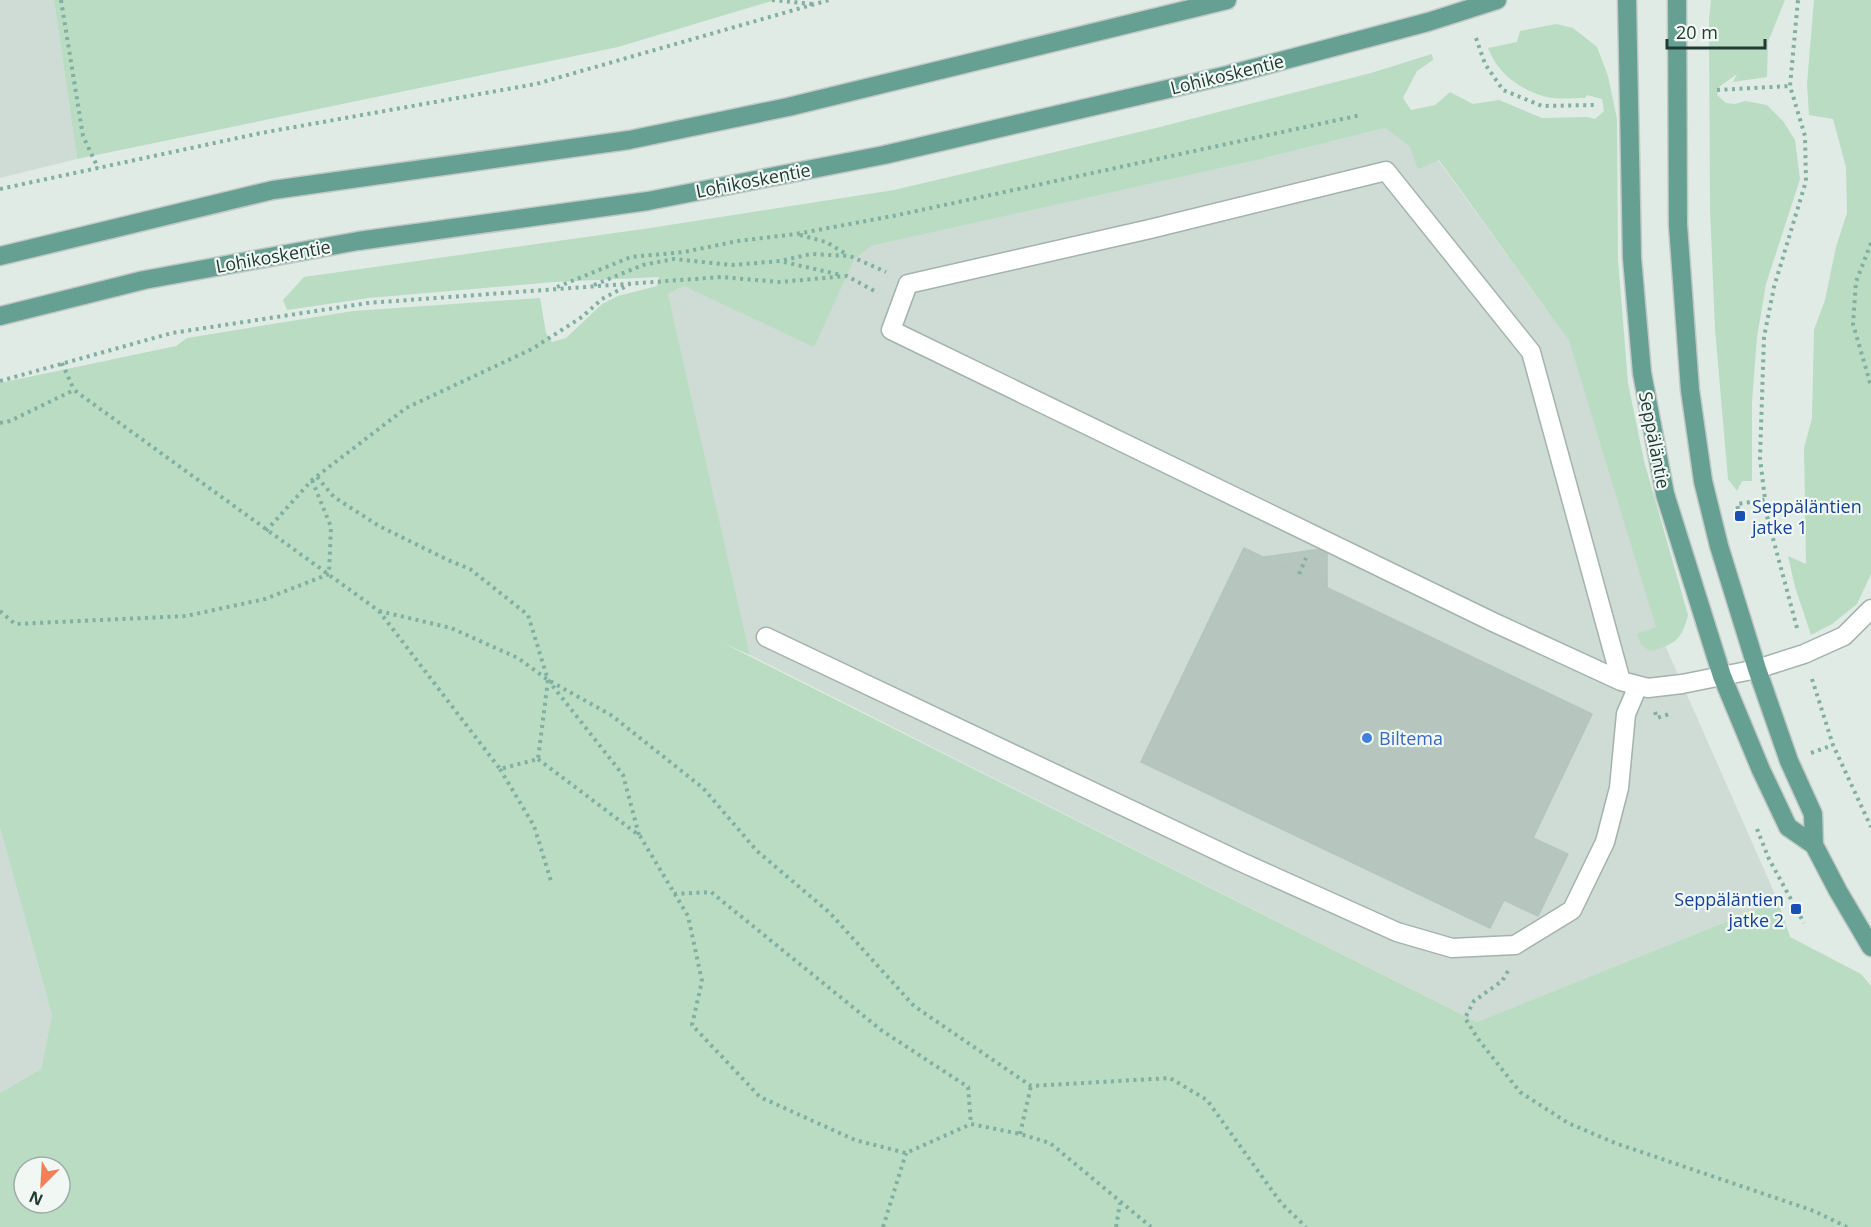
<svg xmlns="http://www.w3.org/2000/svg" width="1871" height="1227" font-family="'Open Sans',sans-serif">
<rect width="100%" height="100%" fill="#e0ebe6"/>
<!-- built -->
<path fill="#cfdbd5" d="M0,0H54L77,159L0,178Z
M1385,128L1410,147L1438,160L1569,341L1657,627L1778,901L1477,1022L750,655L668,294L684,286L854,260L871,246L1257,160Z
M0,828L52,1015L41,1069L0,1093Z"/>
<!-- green -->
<path fill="#b9dcc3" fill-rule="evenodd" d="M54,0H775L618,47L77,159Z
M1711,0H1785L1768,42L1767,77L1733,82L1737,74L1719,87L1717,95L1726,103L1735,104L1745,101L1767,105L1783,121L1795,140L1800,179L1766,284L1757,337L1752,402V481H1742L1737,491L1728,479L1715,329L1710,208L1709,19Z
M1814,0H1871V574L1857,604L1832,624L1811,635L1795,587L1788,556L1806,564L1804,448L1812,418L1814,330L1825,300L1836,247L1847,213L1846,167L1833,119L1809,115L1807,84Z
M1556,24L1573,28L1597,47L1608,76L1617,119L1618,260L1628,383L1644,461L1688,615C1682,640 1674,645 1650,651L1641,645L1637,634L1656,627L1569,341L1439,160L1418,169L1410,147L1385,128L1257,160L871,246L854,260L814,347L684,286L668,294L750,655L723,643L1477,1022L1778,901L1790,937L1861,974L1871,986V1227H0V1093L41,1069L52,1015L0,828V383L176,346L187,338L353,311L540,298L546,333L552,342L566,338L602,304L618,296L657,286L659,277L554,282L369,298L287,310L283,300L304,277L650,228L894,190L1156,128L1371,73L1432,54L1433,60L1417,71L1403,98L1411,110L1435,105L1450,92L1473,104L1499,100L1542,118L1587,117L1595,119L1604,111L1602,99L1587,95L1585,98C1572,98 1555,100 1543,96C1517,88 1498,73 1488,48L1517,42L1520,31ZM24,1167H60V1203H24Z"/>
<!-- building -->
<path fill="#b6c6bf" stroke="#b3c5bd" stroke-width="1.5" d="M1244,548L1592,714L1533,838L1568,854L1538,916L1504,900L1490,928L1141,762Z
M1327,548V586L1264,557Z"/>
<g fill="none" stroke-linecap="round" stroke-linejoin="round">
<defs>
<path id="minor" d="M766,637L1239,861L1397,932L1452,948L1515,945L1572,910L1605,842L1619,788L1626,714L1638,686
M1621,681L1531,352L1386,171L1150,229L908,284L891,330L1493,622L1621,681L1648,688L1682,684L1757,669L1804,654L1844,636L1871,609"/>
<path id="major" d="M1627,0L1632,258L1642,373L1665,494L1722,676L1761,770L1788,827L1814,845
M1677,0L1678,225L1690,390L1703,481L1719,546L1757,669L1789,761L1813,814L1814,845L1838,891L1871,947
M0,256L273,190L629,140L788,107L1227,0
M0,316L144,280L358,241L648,201L884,155L1228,75L1428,22L1497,0"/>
</defs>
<!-- minor casing -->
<use href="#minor" stroke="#a3b3ad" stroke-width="21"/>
<!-- major casing -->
<use href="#major" stroke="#c1c8c6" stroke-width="21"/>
<!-- path -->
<path stroke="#81afa1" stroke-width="4" stroke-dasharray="3 4.5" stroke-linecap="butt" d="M61,0L83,136L98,168
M772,0L813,4
M1476,38L1485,64L1503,90L1542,106L1595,105
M1717,90L1790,86
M0,189L261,133L536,84L829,0
M800,235L826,242L848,255
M1871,243L1856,282L1853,324L1871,386
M784,262L841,275
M594,285L643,265L674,259L732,265L780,261L811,254L850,256L886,272
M557,287L631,257L684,252L738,241L796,234L898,215L1361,115
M62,363L74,390
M0,381L172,333L368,303L721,277L779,282L847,276L878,293
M0,423L10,421L74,390L379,611L500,769L538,759L548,680
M317,477L334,497L379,526L448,560L470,569L528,615L548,680L623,775L639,835
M1738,509L1737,504L1765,500
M266,531L312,480L406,408L532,349L582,317L602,299L630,284
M1299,574L1306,558
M0,611L15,624L186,616L265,599L329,574L331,527L312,480
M379,611L451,628L518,658L548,680L611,715L703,788L757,851L830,913L914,1006L1031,1086L1170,1078L1207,1100L1281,1203L1306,1227
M1797,628L1767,516L1760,458L1764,337L1774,287L1806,181L1805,136L1790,86L1798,0
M1812,679L1833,745L1871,827
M1655,712L1657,718L1669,714
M1811,753L1833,745
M538,759L640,836L688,916L702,981L692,1025L760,1097L855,1140L906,1153L971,1124L1020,1134L1050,1143L1151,1227
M500,769L534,826L551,881
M1757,829L1769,859L1804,923
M674,894L711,892L881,1030L968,1087L971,1124
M1508,971L1502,981L1474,1001L1465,1018L1478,1039L1520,1092L1568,1123L1615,1143L1814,1211L1847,1227
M1020,1134L1031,1086
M883,1227L906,1153
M1116,1227L1120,1203"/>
<!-- minor -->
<use href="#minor" stroke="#fff" stroke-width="18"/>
<!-- major -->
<use href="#major" stroke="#65a092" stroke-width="18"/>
</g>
<!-- markers -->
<g fill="#1a4fb4" stroke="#f1f8f4" stroke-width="2">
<rect x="1734" y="510" width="12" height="12" rx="3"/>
<rect x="1790" y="903" width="12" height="12" rx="3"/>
</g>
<circle fill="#3f7fe0" stroke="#f1f8f4" stroke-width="2" cx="1367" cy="738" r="6"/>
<g text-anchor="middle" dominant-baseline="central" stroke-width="4.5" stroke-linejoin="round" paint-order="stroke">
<!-- street labels -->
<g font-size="18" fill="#213b34" stroke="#f1f8f4">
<text transform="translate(1227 74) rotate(-14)">Lohikoskentie</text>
<text transform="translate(753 180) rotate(-11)">Lohikoskentie</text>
<text transform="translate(273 256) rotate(-10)">Lohikoskentie</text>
<text transform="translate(1655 440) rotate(79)">Seppäläntie</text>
</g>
<!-- transit labels -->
<g font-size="18" fill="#164399" stroke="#f1f8f4" text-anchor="start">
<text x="1752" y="506">Seppäläntien<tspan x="1752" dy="21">jatke 1</tspan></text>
<text x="1784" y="899" text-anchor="end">Seppäläntien<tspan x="1784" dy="21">jatke 2</tspan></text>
</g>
<!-- shop labels -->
<g font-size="18" fill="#366cbe" stroke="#f1f8f4" text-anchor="start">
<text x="1379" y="738">Biltema</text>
</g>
</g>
<!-- north arrow -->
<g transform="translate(42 1185) rotate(204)"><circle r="28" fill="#f1f8f4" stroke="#9eaca7" stroke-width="1.5"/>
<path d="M0-4.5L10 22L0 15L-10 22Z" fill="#f17f58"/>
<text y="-9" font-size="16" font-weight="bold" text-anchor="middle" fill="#213b34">N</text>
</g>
<!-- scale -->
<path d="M1667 39v9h98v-9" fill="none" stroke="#213b34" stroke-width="3"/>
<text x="1676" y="39" font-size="18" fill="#213b34" stroke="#f1f8f4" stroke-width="4.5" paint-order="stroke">20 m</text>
</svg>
